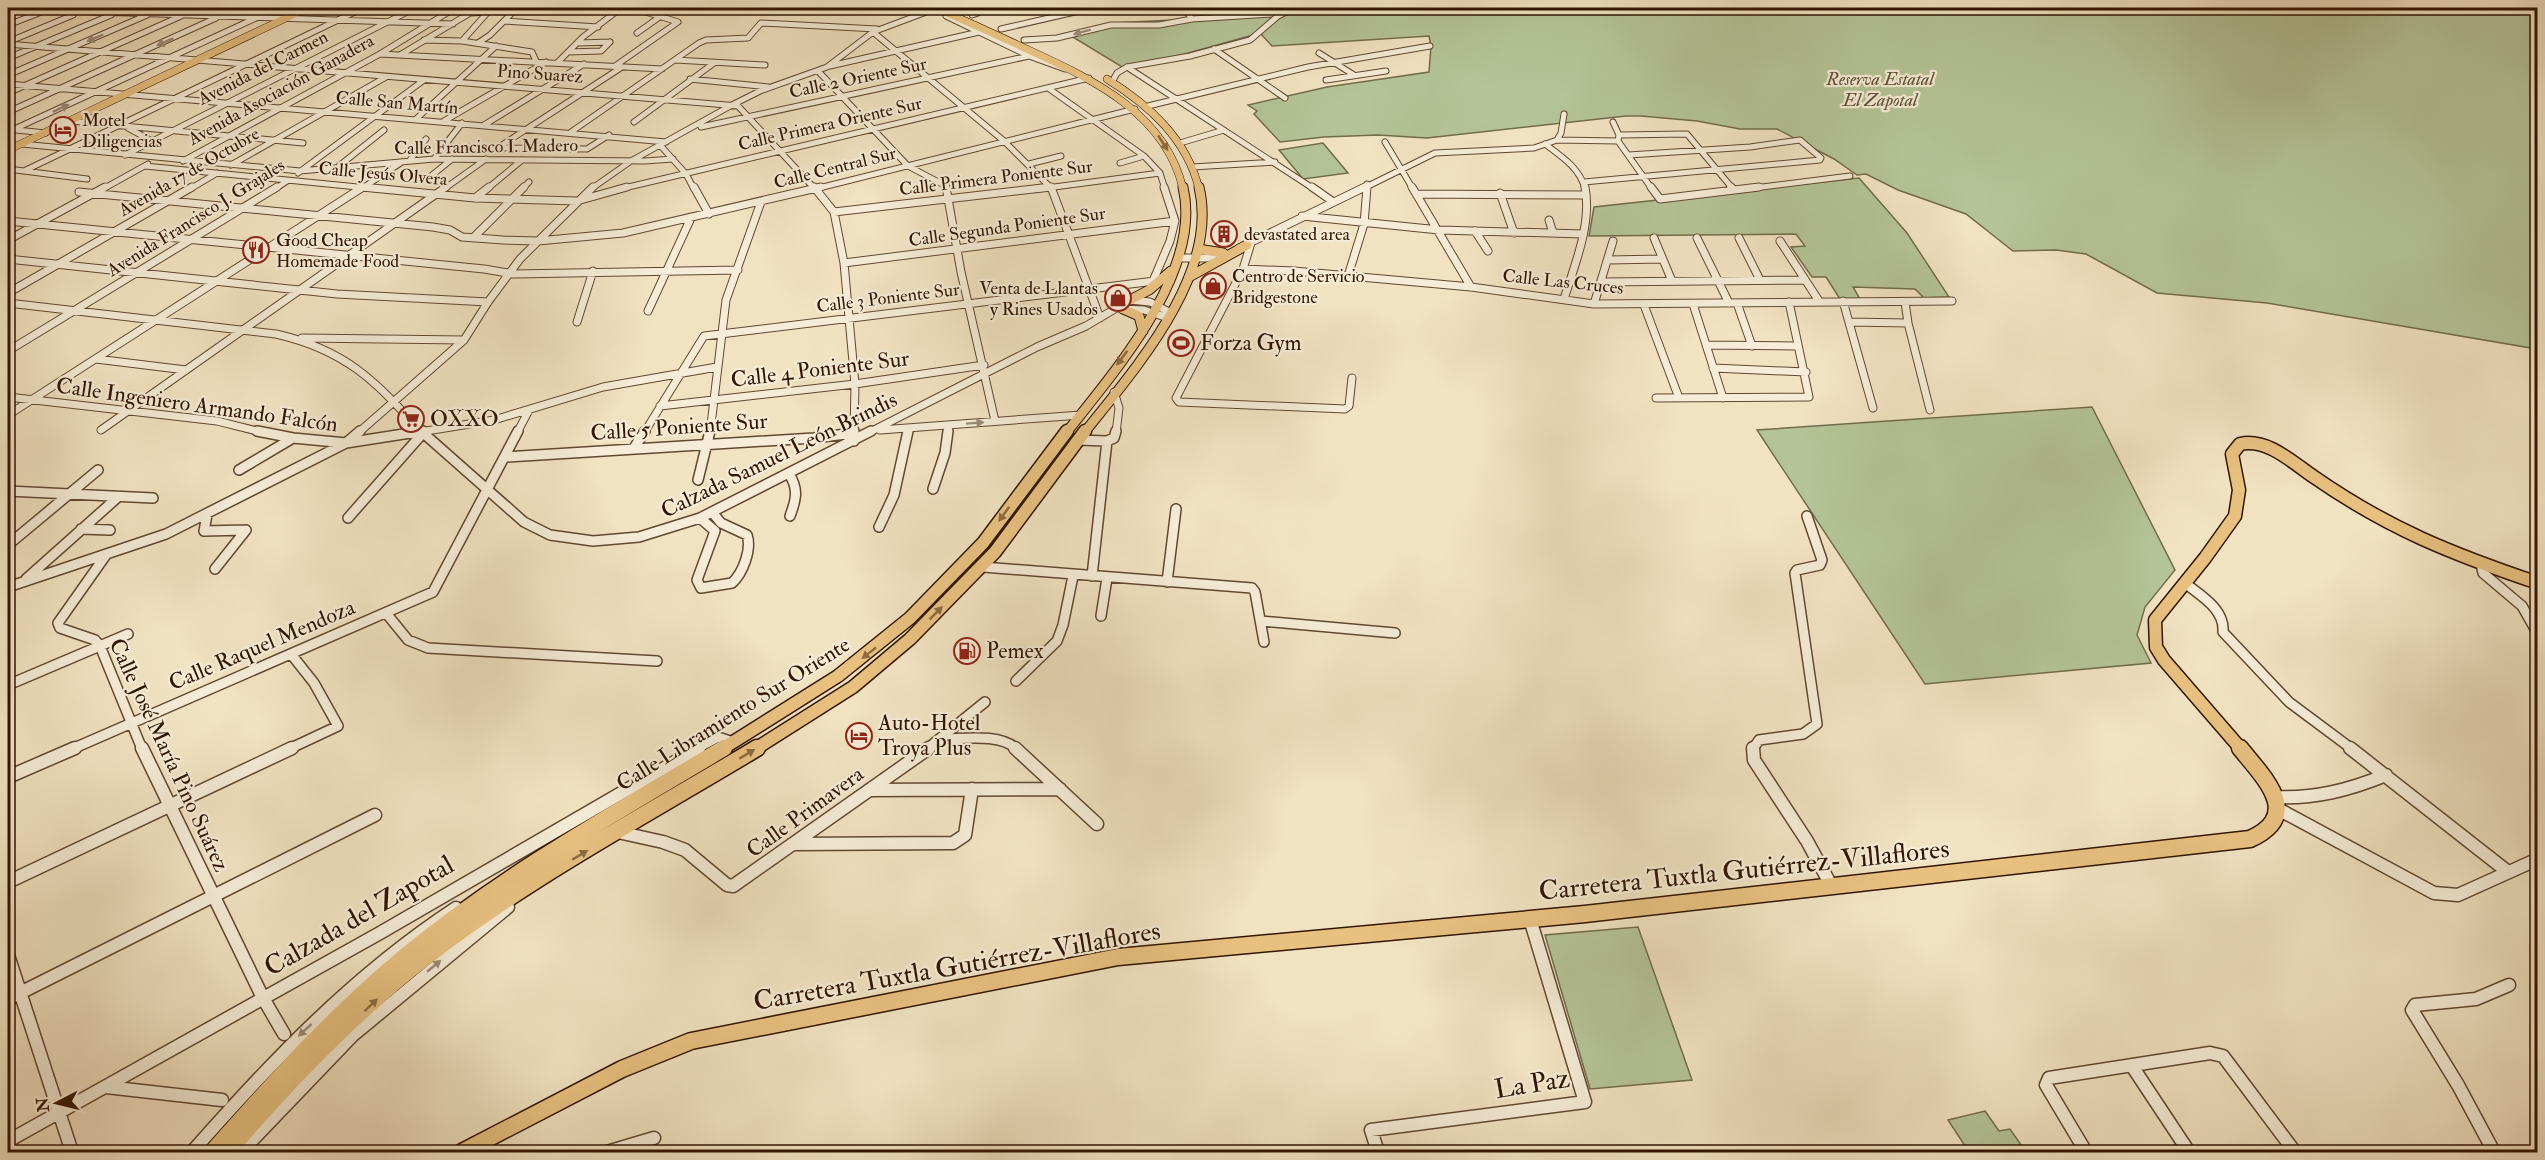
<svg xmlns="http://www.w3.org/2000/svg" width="2545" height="1160" font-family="'IM FELL Double Pica',serif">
<rect width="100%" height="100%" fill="#f1e2c2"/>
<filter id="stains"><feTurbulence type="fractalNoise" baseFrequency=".00333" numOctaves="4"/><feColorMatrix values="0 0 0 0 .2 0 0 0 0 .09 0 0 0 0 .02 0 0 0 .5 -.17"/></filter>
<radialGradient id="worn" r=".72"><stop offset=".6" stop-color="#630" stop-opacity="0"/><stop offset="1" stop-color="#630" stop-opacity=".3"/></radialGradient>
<!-- green -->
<path fill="#b4c498" stroke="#726c4c" stroke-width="1.5" d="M1277,8H2537V349L2267,303L2157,293L2086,254L2056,250L2013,251L1966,214L1898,190L1866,174L1857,175L1834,159L1777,129H1740L1697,121L1641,116H1626L1427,138L1378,135L1324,137L1280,142L1254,114L1257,111L1248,105L1327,87L1429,72L1431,46L1429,36L1272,46L1260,33L1127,70L1068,34L1112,23L1276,15L1281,12Z
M1323,143L1348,173L1303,179L1279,150Z
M1859,178L1907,233L1949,297L1924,298L1915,289L1853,287L1860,299H1840L1826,277H1812L1791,247L1805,246L1796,234L1589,236L1594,207Z
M2092,407L2175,570L2145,607L2137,635L2151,663L1925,684L1757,430Z
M1638,927L1692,1080L1590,1089L1545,935Z
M1985,1111L1999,1131L2010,1129L2026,1152H1969L1948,1120Z"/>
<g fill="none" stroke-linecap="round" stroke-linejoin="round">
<defs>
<path id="minor-far3" d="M967,8L978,13L972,15
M1184,8L1192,19
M8,9L453,24
M214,15L227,8
M946,16L1029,56L1065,69
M505,21L598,27
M8,25L39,13
M1001,29L1092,8
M873,32L1004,141L1052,189
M637,33L661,16
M424,40L462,41L532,52L536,61
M1024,40L1057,38L1111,25H1159L1192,19L1271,14L1284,8
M462,41L488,12
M8,42L73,15
M478,43L490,35L517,8
M579,43L610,42
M8,44L738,106L815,189
M1214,49L1285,98
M568,52L601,51L610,42
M1319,53L1354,75
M380,54L662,69
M400,55L470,13L488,12
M8,58L111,15
M675,60L765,65
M557,63L583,37L621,8
M615,66L678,22L633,8
M830,66L979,32
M1127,67L1314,189
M818,71L908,166L946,186L947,189
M8,75L147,15
M690,79L768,87
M1326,80L1386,71
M1112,82L1117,73L1127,67L1190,56L1250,40L1278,16L1295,8
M8,84L666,142
M1048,88L1144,156L1160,173L1165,189
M8,93L181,16
M1148,106L1308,67L1430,46
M8,112L216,18
M416,119L496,46
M71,121L303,143
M444,121L546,62
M634,122L714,63
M1613,122L1619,135L1618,141L1652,189
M484,125L584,64
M701,127L1029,56
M128,128L152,141
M16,130L46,133
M8,132L256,18
M571,132L699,43L706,40L748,38L761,23L877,29
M1619,135L1687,134L1733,189
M1557,140L1618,141
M1385,142L1413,189
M1180,143L1224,130
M22,144L300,171L434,159L645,161L673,159
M1545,144C1561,156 1580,168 1585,189
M660,145L686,174L694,189
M444,147L587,149L609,135
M499,147L622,67
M125,155L415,8
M434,159L462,123
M410,160L426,139
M183,161L380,54L455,8
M1120,163L1144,156
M1029,164L1061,156
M231,165L386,77
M145,166L378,189
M339,166L384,130
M1192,167L1275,162
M8,169L87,179
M24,171L363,8
M298,173L424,80
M431,176L452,159
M1584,182L1820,160L1821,158L1800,140L1750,147L1629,155
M103,189L148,164
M190,189L217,173
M275,189L287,181
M361,189L402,162
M444,189L486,159
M487,189L522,160
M522,189L529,182
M591,189L631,161L732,105L760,91L827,67L873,32L937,8
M620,189L1089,78
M815,189L1135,109
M1039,189L1160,173
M1362,189L1435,153L1534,148L1557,140L1561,133L1564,114
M1367,189V184
M1746,189L1850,176"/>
<path id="minor-far2" d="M362,187L475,198L577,201L627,187
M694,187L709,214
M814,187L834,212L844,263L855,384L854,433
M946,187L961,272L995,421
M1051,187L1100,318
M1312,187L1332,201
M1412,187L1471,287
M1651,187L1660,199L1759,187
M1731,187L1733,189
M79,192L433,227L450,230L462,237L503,240L538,241L623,233L821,187
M1500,193L1514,233
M1416,194L1586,195
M475,198L489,187
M834,212L1051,187
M1302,216L1439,230L1583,234
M1549,220L1553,233
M8,221L484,269L514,274L738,270
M1475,231L1488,251
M473,238L524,187
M1654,238L1672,281
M1697,238L1729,303
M1739,238L1760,280
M8,240L105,187
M1780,241L1819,301
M1251,243L1243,269L1176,398L1179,402L1345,409L1349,406L1352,378
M1239,248L1365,187
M1179,258H1207L1224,253
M8,259L337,294L488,302
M1608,260L1662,259
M844,263L1175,221
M1243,269L1294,271L1471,287L1594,304L1952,301
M1348,276L1364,224L1367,187
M1153,281L1170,241L1175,221L1164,187
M1602,282L1804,280
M8,293L192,187
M1564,299C1575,264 1592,224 1585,187
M1843,301L1873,408
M1905,302L1908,323L1930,410
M8,303L276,334C346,350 376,381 422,433
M1737,303L1752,346
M1594,304L1613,241
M1693,304L1723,398
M1644,305L1679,398
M1121,309L1144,310L1168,318
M648,311L691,218
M577,322L593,271
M1849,322L1908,323
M302,338L464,340
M1706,345L1797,346
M8,351L277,187
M96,359L186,370
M1713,368L1806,372
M1114,392L1119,408L1116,433
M8,397L217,421L265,433
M1656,398L1809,397L1789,302
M660,406L855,384L984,365
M8,415L363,187
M101,430L446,187
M880,430L1081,415
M358,433L464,340L488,302L520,259L593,187
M414,433L494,420L603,387L717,367
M517,433L528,412
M644,433L704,336L1163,280
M710,433L726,300L761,202
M868,433L1037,347L1086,326L1130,300L1150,302L1171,313
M908,433L909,428
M948,433L949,425"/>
<path id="minor-far1" d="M257,431L293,438L346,443L423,431
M421,431L524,522L550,535L593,541L639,537L700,518L871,431
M1078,440L1107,441L1114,438L1116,431
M854,441V431
M634,448L645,431
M506,457L814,438L854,433
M239,470L293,438
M789,474C799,489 796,500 790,516
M698,480L710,431
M933,489L945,453L948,431
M8,491L153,498
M207,515L204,531L246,530
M348,518L423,433
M700,518L715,531L697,580L701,588L732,583C743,573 752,549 747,535L721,523L712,512
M879,527L894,495L908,431
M81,529L110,530
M8,545L98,470
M106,555L58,623L60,628L95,640L100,646L142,749
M2481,564L2483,573L2522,606L2538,634
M983,567L1252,588L1255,592L1264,642
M215,569L246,530
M1092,576L1107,441
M26,579L118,497
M1167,582L1176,509
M2185,583C2201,596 2225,609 2223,632L2289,702L2352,749
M8,587L166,534L346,443L360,431
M386,613L408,640L428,648L657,661
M1101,616L1107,578
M1261,621L1395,633
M1016,681L1057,641L1063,625L1073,576
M8,685L128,634
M942,739C964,739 999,733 1017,749
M72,749L433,592L518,431
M289,749L338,726L314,683L291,654
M696,749L718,737L733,742
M927,749L985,702
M1753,749L1759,740L1803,734L1817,724L1795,573L1797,570L1820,565L1822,560L1807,516"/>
<path id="minor" d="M142,748L263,998L284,1034
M1015,748L1097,824
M1753,748L1754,760L1807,841L1832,887
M2350,748L2508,872
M8,777L75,748
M869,790L1060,789
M2274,797C2315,799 2349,790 2386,775
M2278,809L2434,893L2458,895L2538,859
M618,832L663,842L685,850L727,885L733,886L929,748
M794,844L953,843L965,835L972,789
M8,882L292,748
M8,955L72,1152
M8,999L375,815
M2132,1066L2189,1152
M106,1087L222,1100
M8,1141L380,933L699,748
M192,1152C272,1061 354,975 456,908
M241,1152L352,1036L508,907
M607,1152L654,1138
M1378,1152L1371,1130L1585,1102L1530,919
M2086,1152L2046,1085L2049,1078L2210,1053L2223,1056L2295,1152
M2494,1152L2458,1085L2412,1010L2415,1005L2476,999L2509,985"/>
<path id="major-far3" d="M936,8C968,22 1001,37 1033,52C1096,81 1166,115 1183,189
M1107,79C1149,105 1187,139 1199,189
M8,150L307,8"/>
<path id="major-far2" d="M1198,249L1223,253
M1189,277L1247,245
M1130,300L1149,290L1171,271
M1123,309L1139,316L1143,331
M1066,433C1115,371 1203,271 1183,187
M1084,433C1134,370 1220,274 1199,187"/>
<path id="major-far1" d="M722,749L838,676L910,618L983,543L1067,431
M755,749L853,687L910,639L995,552L1085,431
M2241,749L2164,660L2156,647L2155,620L2205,558L2235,516L2239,490L2232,454L2240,444C2268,438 2293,463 2314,477C2389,529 2452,554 2538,583"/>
<path id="major" d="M212,1152C274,1082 337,1012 409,953C507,873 617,812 724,748
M228,1152C284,1085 357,1010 426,957C529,877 646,815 757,748
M462,1152L622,1069L691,1041L1118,957L1585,914L2250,839C2303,815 2265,779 2240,748"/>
</defs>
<!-- minor-far3 casing -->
<use href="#minor-far3" stroke="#614831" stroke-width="7"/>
<!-- minor-far2 casing -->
<use href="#minor-far2" stroke="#614831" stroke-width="9"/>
<!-- minor-far1 casing -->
<use href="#minor-far1" stroke="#614831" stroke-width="12"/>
<!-- minor casing -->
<use href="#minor" stroke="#614831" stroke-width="15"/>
<!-- major-far3 casing -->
<use href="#major-far3" stroke="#311501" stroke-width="8"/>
<!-- major-far2 casing -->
<use href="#major-far2" stroke="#311501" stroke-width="11"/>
<!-- major-far1 casing -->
<use href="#major-far1" stroke="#311501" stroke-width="15"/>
<!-- major casing -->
<use href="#major" stroke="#311501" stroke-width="19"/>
<!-- minor-far3 -->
<use href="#minor-far3" stroke="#f6ecd7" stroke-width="5"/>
<!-- minor-far2 -->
<use href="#minor-far2" stroke="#f6ecd7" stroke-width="7"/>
<!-- minor-far1 -->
<use href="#minor-far1" stroke="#f6ecd7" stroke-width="9"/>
<!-- minor -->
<use href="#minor" stroke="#f6ecd7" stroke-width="12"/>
<!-- major-far3 -->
<use href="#major-far3" stroke="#e8c181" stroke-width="7"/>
<!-- major-far2 -->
<use href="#major-far2" stroke="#e8c181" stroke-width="9"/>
<!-- major-far1 -->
<use href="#major-far1" stroke="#e8c181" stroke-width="12"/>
<!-- major -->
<use href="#major" stroke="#e8c181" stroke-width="16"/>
</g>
<!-- one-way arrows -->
<defs><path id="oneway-solid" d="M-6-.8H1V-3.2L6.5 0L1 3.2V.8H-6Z" transform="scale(1.5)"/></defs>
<g fill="#9d8b77">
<use href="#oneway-solid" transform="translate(1082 32) rotate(165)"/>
<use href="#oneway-solid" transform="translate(95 38) rotate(157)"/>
<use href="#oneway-solid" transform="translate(165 42) rotate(156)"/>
<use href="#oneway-solid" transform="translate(61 108) rotate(-25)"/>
<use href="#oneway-solid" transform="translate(975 423) rotate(-4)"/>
<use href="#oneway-solid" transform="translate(434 966) rotate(-40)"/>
<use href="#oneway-solid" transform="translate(305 1030) rotate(137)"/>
</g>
<g fill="#8c6b41">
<use href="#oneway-solid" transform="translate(1163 143) rotate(57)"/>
<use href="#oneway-solid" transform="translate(1122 358) rotate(127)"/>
<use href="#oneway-solid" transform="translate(1004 514) rotate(126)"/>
<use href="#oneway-solid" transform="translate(936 613) rotate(-45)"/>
<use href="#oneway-solid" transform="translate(869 653) rotate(142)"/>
<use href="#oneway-solid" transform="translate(747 754) rotate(-31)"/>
<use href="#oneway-solid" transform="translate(580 855) rotate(-31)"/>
<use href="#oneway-solid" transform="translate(371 1005) rotate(-44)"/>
</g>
<!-- icons -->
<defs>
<symbol id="hotel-ring" viewBox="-11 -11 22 22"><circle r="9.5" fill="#f6ecd7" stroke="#8f2418" stroke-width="1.5"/><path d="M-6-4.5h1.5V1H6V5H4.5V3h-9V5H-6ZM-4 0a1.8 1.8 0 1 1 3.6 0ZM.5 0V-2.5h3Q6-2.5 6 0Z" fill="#8f2418"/></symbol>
<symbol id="building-ring" viewBox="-11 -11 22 22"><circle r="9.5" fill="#f6ecd7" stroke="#8f2418" stroke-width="1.5"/><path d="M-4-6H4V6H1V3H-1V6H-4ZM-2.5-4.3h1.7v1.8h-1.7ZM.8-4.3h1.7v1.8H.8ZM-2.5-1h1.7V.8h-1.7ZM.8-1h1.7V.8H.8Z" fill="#8f2418"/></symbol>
<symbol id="restaurant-ring" viewBox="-11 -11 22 22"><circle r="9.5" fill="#f6ecd7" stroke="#8f2418" stroke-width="1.5"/><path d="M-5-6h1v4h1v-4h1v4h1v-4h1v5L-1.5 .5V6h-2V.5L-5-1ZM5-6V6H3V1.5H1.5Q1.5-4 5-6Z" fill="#8f2418"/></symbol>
<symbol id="shop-ring" viewBox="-11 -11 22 22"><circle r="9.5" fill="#f6ecd7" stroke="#8f2418" stroke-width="1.5"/><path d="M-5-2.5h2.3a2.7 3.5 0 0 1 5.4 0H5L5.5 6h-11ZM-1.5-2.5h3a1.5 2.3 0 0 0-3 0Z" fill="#8f2418"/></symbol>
<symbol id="stadium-ring" viewBox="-11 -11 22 22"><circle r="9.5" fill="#f6ecd7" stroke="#8f2418" stroke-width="1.5"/><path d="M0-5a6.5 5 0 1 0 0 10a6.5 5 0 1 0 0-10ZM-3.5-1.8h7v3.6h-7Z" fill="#8f2418"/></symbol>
<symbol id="supermarket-ring" viewBox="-11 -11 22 22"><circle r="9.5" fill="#f6ecd7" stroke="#8f2418" stroke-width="1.5"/><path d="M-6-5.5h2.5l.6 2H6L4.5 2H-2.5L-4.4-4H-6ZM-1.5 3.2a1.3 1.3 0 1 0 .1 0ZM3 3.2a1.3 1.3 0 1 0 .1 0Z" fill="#8f2418"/></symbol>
<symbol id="fuel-ring" viewBox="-11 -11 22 22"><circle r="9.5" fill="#f6ecd7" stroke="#8f2418" stroke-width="1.5"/><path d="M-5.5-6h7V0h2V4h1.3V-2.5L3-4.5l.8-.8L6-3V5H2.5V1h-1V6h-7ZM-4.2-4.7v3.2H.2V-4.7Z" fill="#8f2418"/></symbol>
</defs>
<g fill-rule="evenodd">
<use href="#hotel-ring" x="48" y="115" width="30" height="30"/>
<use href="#building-ring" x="1209" y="219" width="30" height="30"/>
<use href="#restaurant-ring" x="241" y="235" width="30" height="30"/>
<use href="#shop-ring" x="1198" y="271" width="30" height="30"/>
<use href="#shop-ring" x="1103" y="283" width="30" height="30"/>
<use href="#stadium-ring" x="1166" y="328" width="30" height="30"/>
<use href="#supermarket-ring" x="396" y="404" width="30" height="30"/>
<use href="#fuel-ring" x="952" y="636" width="30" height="30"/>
<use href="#hotel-ring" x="844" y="721" width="30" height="30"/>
</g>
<g text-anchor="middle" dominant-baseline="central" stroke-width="4.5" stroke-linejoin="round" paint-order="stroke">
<!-- far-street labels -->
<g font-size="18" fill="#311501" stroke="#f6ecd7">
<text transform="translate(263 68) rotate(-27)">Avenida del Carmen</text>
<text transform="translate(540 74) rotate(4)">Pino Suarez</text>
<text transform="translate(858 78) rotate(-12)">Calle 2 Oriente Sur</text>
<text transform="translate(281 90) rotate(-29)">Avenida Asociación Ganadera</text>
<text transform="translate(397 103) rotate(5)">Calle San Martín</text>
<text transform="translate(830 124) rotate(-13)">Calle Primera Oriente Sur</text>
<text transform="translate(486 147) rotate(-1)">Calle Francisco I. Madero</text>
<text transform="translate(835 168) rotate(-14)">Calle Central Sur</text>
<text transform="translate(189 172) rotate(-30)">Avenida 17 de Octubre</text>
<text transform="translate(383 174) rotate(5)">Calle Jesús Olvera</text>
<text transform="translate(996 178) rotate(-7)">Calle Primera Poniente Sur</text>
<text transform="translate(196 218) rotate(-32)">Avenida Francisco J. Grajales</text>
<text transform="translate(1007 227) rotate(-8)">Calle Segunda Poniente Sur</text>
<text transform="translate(1563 282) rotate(6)">Calle Las Cruces</text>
<text transform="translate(888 298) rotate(-7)">Calle 3 Poniente Sur</text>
</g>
<!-- far-park labels -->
<g font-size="18" font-style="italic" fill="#5f5236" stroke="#f6ecd7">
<text x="1880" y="79">Reserva Estatal<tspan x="1880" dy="21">El Zapotal</tspan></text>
</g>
<!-- far-poi labels -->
<g font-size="18" fill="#311501" stroke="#f6ecd7" text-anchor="start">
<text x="82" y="120">Motel<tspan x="82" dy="21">Diligencias</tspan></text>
<text x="1244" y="234">devastated area</text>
<text x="276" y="240">Good Cheap<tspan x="276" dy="21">Homemade Food</tspan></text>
<text x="1232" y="276">Centro de Servicio<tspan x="1232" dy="21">Bridgestone</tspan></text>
<text x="1098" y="288" text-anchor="end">Venta de Llantas<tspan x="1098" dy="21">y Rines Usados</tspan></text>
</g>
<!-- poi labels -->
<g font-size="22" fill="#311501" stroke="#f6ecd7" text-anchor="start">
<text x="1200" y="343">Forza Gym</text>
<text x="430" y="419">OXXO</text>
<text x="986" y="651">Pemex</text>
<text x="878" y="723">Auto-Hotel<tspan x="878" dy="25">Troya Plus</tspan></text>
</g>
<!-- street labels -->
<g font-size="22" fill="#311501" stroke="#f6ecd7">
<text transform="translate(820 369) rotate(-7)">Calle 4 Poniente Sur</text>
<text transform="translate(197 405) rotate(8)">Calle Ingeniero Armando Falcón</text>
<text transform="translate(679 427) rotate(-4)">Calle 5 Poniente Sur</text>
<text transform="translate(779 455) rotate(-26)">Calzada Samuel León Brindis</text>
<text transform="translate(262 645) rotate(-23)">Calle Raquel Mendoza</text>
<text transform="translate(733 714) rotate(-32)">Calle Libramiento Sur Oriente</text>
<text transform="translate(169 755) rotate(65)">Calle José María Pino Suárez</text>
<text transform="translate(805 812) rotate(-36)">Calle Primavera</text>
</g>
<!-- near-street labels -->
<g font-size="27" fill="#311501" stroke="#f6ecd7">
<text transform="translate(1744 870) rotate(-6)">Carretera Tuxtla Gutiérrez-Villaflores</text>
<text transform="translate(359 916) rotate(-30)">Calzada del Zapotal</text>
<text transform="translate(957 966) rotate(-10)">Carretera Tuxtla Gutiérrez-Villaflores</text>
<text transform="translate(1532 1084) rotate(-9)">La Paz</text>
</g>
</g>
<!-- margin -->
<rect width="2545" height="1160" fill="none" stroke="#f1e2c2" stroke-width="30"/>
<rect x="9" y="9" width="2527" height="1142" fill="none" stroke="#311501" stroke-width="3"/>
<rect x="15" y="15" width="2515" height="1130" fill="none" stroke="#311501" stroke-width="1.5"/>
<!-- north arrow -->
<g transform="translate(57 1103) rotate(263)" stroke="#f6ecd7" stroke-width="4.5" paint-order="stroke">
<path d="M0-4.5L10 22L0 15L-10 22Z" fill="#311501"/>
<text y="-9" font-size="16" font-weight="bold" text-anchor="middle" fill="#311501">N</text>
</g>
<rect width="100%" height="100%" filter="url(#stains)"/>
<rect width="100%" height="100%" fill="url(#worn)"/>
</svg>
